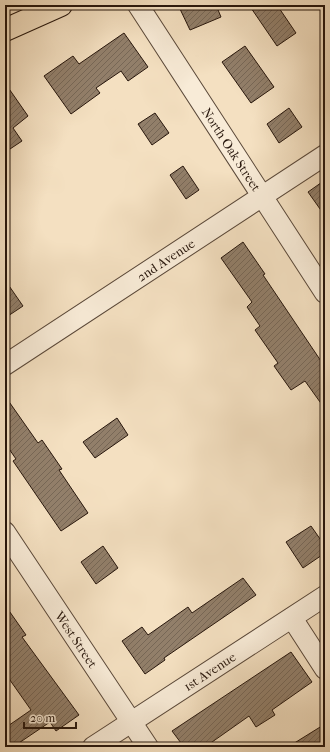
<svg xmlns="http://www.w3.org/2000/svg" width="330" height="752" font-family="'IM FELL French Canon',serif">
<defs>
<pattern id="building-hatch" width="6" height="6" patternUnits="userSpaceOnUse"><rect width="6" height="6" fill="#927f6a"/><path d="M-1 1l2-2M0 6l6-6M5 7l2-2" fill="none" stroke="#776756"/></pattern>
</defs>
<rect width="100%" height="100%" fill="#f4e0c1"/>
<filter id="stains"><feTurbulence type="fractalNoise" baseFrequency=".005" numOctaves="4"/><feColorMatrix values="0 0 0 0 .2 0 0 0 0 .09 0 0 0 0 .02 0 0 0 .5 -.17"/></filter>
<radialGradient id="worn" r=".72"><stop offset=".6" stop-color="#630" stop-opacity="0"/><stop offset="1" stop-color="#630" stop-opacity=".3"/></radialGradient>
<!-- building -->
<path fill="url(#building-hatch)" stroke="#27160c" d="M188,5H216L221,17L190,30L180,9Z
M249,5H277L296,33L277,46Z
M124,33L148,67L128,81L121,71L96,88L100,93L71,114L44,76L73,56L79,64Z
M245,46L274,87L251,103L222,62Z
M5,83L28,116L13,128L22,141L10,149L5,141Z
M289,108L302,127L279,143L267,124Z
M155,113L169,133L152,145L138,124Z
M183,166L199,190L186,199L170,175Z
M325,180V216L308,192Z
M243,242L265,274L263,275L325,367V409L305,381L291,390L274,366L278,363L255,330L260,326L247,307L252,302L221,258Z
M5,280L23,306L5,318Z
M5,396L38,443L42,440L62,469L59,470L88,513L61,531L13,461L16,459L5,443Z
M117,418L128,435L95,458L83,442Z
M311,526L325,546V553L303,568L286,542Z
M103,546L118,568L96,584L81,562Z
M243,578L256,595L164,658L165,660L145,674L122,641L142,627L148,635L188,607L192,613Z
M5,605L26,635L22,637L79,715L56,731L50,722L13,747H5V728L31,710L5,673Z
M291,652L312,682L272,710L275,715L256,727L249,716L205,747H184L172,731Z
M325,724V747H288Z"/>
<g fill="none" stroke-linecap="round" stroke-linejoin="round">
<defs>
<g id="minor">
<path id="s1" d="M138,5L325,293"/>
<path id="s2" d="M5,365L325,155"/>
<path id="s3" d="M5,532L148,747"/>
<path d="M292,618L325,669"/>
<path id="s4" d="M93,747L325,596"/>
</g>
<path id="trunk" d="M5,30L61,5"/>
</defs>
<!-- minor casing -->
<use href="#minor" stroke="#5a4839" stroke-width="22"/>
<!-- trunk casing -->
<use href="#trunk" stroke="#27160c" stroke-width="24"/>
<!-- minor -->
<use href="#minor" stroke="#f8ebd7" stroke-width="20"/>
<!-- trunk -->
<use href="#trunk" stroke="#f4e0c1" stroke-width="22"/>
</g>
<g text-anchor="middle" dominant-baseline="central" stroke-width="4" stroke-linejoin="round" paint-order="stroke">
<!-- street labels -->
<g font-size="13" fill="#27160c" stroke="#f8ebd7">
<text stroke="none"><textPath href="#s1" startOffset="172">North Oak Street</textPath></text>
<text stroke="none"><textPath href="#s2" startOffset="192">2nd Avenue</textPath></text>
<text stroke="none"><textPath href="#s3" startOffset="129">West Street</textPath></text>
<text stroke="none"><textPath href="#s4" startOffset="139">1st Avenue</textPath></text>
</g>
</g>
<!-- margin -->
<rect width="330" height="752" fill="none" stroke="#f4e0c1" stroke-width="20"/>
<rect x="6" y="6" width="318" height="740" fill="none" stroke="#27160c" stroke-width="2"/>
<rect x="10" y="10" width="310" height="732" fill="none" stroke="#27160c"/>
<!-- scale -->
<path d="M24 722v6h52v-6" fill="none" stroke="#27160c" stroke-width="2"/>
<text x="30" y="722" font-size="12" fill="#27160c" stroke="#f8ebd7" stroke-width="3" paint-order="stroke">20 m</text>
<rect width="100%" height="100%" filter="url(#stains)"/>
<rect width="100%" height="100%" fill="url(#worn)"/>
</svg>
